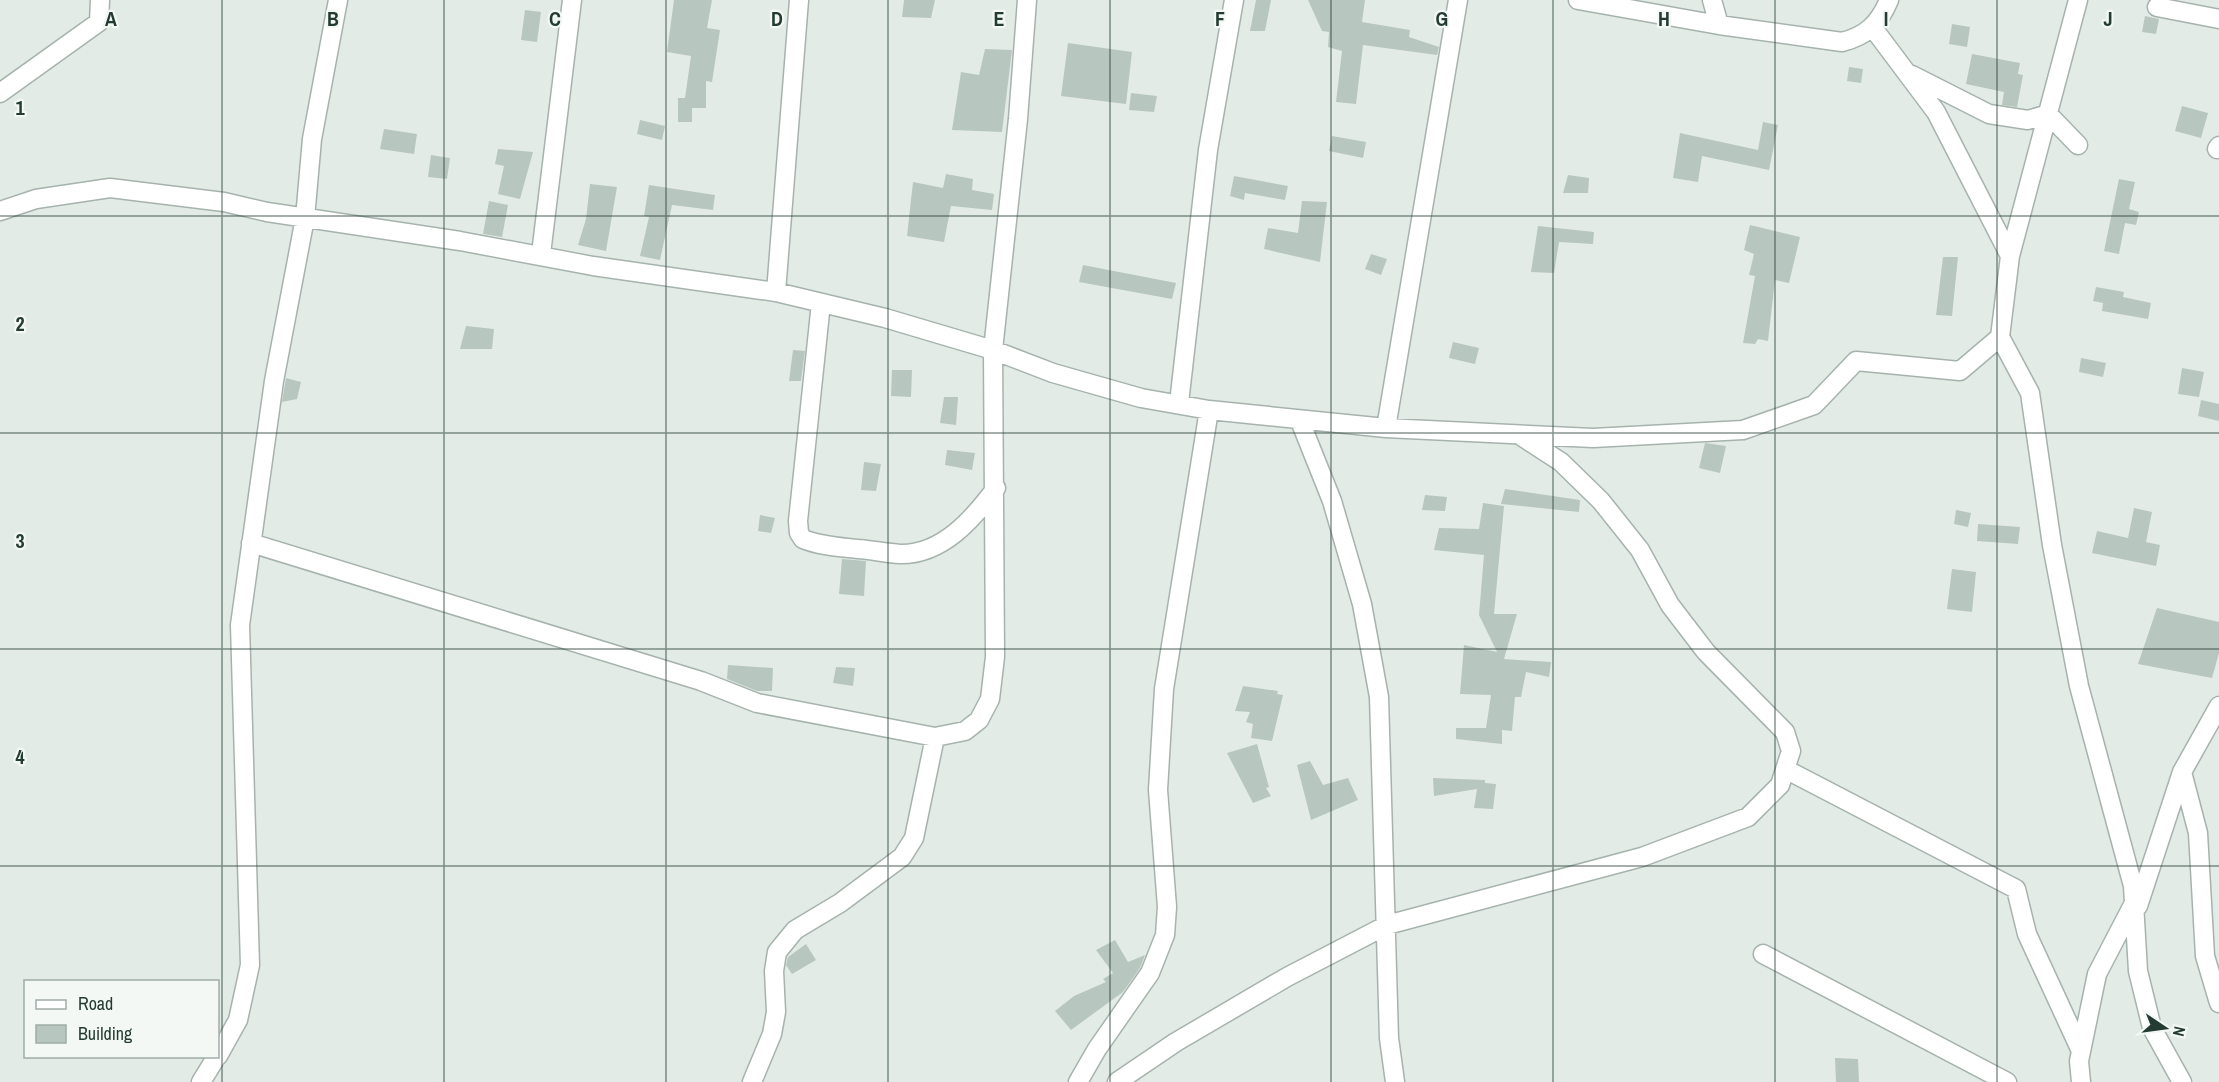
<svg xmlns="http://www.w3.org/2000/svg" width="2219" height="1082" font-family="'Archivo Narrow',sans-serif">
<rect width="100%" height="100%" fill="#e3ebe7"/>
<!-- building -->
<path fill="#b8c6c0" d="M674,0H712L707,28L720,30L712,82L706,81V108H692V122H678V98H685L691,56L667,52Z
M904,0H935L931,18L902,17Z
M1256,0H1271L1265,31H1250Z
M1308,0H1365L1362,22L1410,30L1409,37L1439,47L1437,55L1363,45L1356,104L1336,102L1342,51L1328,47L1329,32L1322,31Z
M525,10L541,12L537,42L521,40Z
M2145,16L2159,19L2156,34L2142,32Z
M1952,24L1970,27L1967,47L1949,44Z
M1068,43L1132,52L1126,104L1061,96Z
M985,49L1012,50L1002,132L952,130L961,72L979,75Z
M1972,54L2020,63L2018,74L2023,75L2017,107L2002,105L2004,92L1966,84Z
M1849,67L1863,69L1861,83L1847,81Z
M1131,93L1157,96L1154,112L1129,110Z
M2182,106L2208,113L2201,138L2175,131Z
M640,120L665,126L662,140L637,134Z
M1763,122L1778,125L1769,170L1702,156L1698,182L1673,178L1680,133L1758,150Z
M384,129L417,134L414,154L380,149Z
M1332,136L1366,142L1363,158L1329,151Z
M498,149L533,152L520,199L498,194L504,166L495,164Z
M431,155L450,158L447,179L428,177Z
M946,174L973,179L972,190L994,194L992,210L951,206L944,242L907,236L913,182L943,188Z
M1568,175L1589,178L1588,193H1563Z
M1234,176L1288,186L1285,200L1245,193L1244,200L1230,196Z
M2119,179L2135,182L2129,209L2139,212L2136,225L2125,223L2119,254L2104,251Z
M590,184L617,187L606,251L578,245L586,219Z
M649,185L715,195L713,210L672,205L660,260L640,256L649,217L644,216Z
M489,201L508,205L502,237L483,234Z
M1302,201L1327,202L1320,262L1264,249L1268,228L1298,233Z
M1750,225L1800,237L1789,283L1775,280L1768,341L1758,339L1755,344L1743,343L1755,276L1749,275L1754,254L1744,250Z
M1538,226L1594,232L1593,244L1559,242L1554,273L1531,272Z
M1371,254L1387,259L1381,275L1365,269Z
M1943,257H1958L1952,316L1936,315Z
M1083,265L1176,283L1172,299L1079,282Z
M2096,287L2124,292L2123,297L2151,303L2148,319L2102,311L2103,303L2093,301Z
M466,326L494,329L492,349H460Z
M1453,342L1479,348L1475,364L1449,358Z
M793,350L805,351L801,381H789Z
M2081,358L2106,363L2103,377L2079,372Z
M2182,368L2204,372L2199,397L2178,394Z
M892,370H912L911,397L891,396Z
M286,378L301,382L297,399L282,402Z
M944,397H958L956,425L940,423Z
M2201,400L2219,404V421L2198,416Z
M1705,443L1726,446L1720,473L1699,468Z
M947,450L975,453L972,470L945,465Z
M864,462L881,464L876,491L861,490Z
M1505,489L1580,500L1579,512L1501,504Z
M1425,495L1447,497L1445,511L1422,510Z
M1483,503L1504,506L1494,614H1517L1504,659L1551,662L1549,677L1526,672L1521,697H1515L1512,731L1502,730V744L1456,739V728H1486L1491,695L1460,694L1464,645L1497,652L1479,615L1484,555L1434,550L1439,528L1479,529Z
M2134,508L2152,512L2146,542L2160,545L2156,566L2092,553L2097,531L2128,538Z
M1956,510L1971,513L1968,527L1954,524Z
M760,515L775,518L771,533L758,531Z
M1978,524L2020,527L2018,544L1977,541Z
M842,559L866,561L864,596L839,594Z
M1952,569L1976,572L1972,612L1947,609Z
M2157,608L2219,622V653L2212,678L2138,664Z
M728,665L773,668L772,691H757L727,679Z
M836,667L855,668L853,686L833,683Z
M1243,686L1278,691L1277,694L1283,695L1272,741L1251,738L1253,724L1246,722L1250,712L1235,711Z
M1257,744L1269,787L1266,788L1271,796L1253,803L1227,753Z
M1310,761L1323,785L1348,778L1358,800L1311,820L1297,765Z
M1433,778L1485,780V783L1496,784L1493,809L1474,808L1477,789L1434,796Z
M1115,940L1128,962L1145,955L1140,968L1123,992L1071,1030L1055,1011L1074,996L1106,982L1103,979L1113,973L1096,950Z
M806,944L816,960L792,974L786,965L788,957Z
M1835,1058L1858,1059L1859,1082H1836Z"/>
<g fill="none" stroke-linecap="round" stroke-linejoin="round">
<defs>
<path id="minor" d="M1578,0L1719,25L1842,42C1866,36 1879,24 1889,0
M1712,0L1719,25
M2078,0L2010,256L2000,337L2030,393L2052,545L2079,686L2133,886L2138,971L2152,1028L2182,1082
M2157,7L2219,19
M1873,28L1936,112L2010,256
M1912,75L1989,114L2028,120L2048,114L2078,145
M0,93L99,22L100,0
M2217,149L2219,146
M0,211L36,199L110,188L224,202L267,212L460,241L593,266L776,292L885,318L993,350L1053,373L1141,398L1209,410L1386,428L1593,438L1743,430L1814,405L1856,361L1960,371L2000,337
M541,254L572,0
M776,292L799,0
M821,303L798,521L799,533L803,539C820,546 840,547 858,549C872,550 886,553 900,554C942,555 973,519 996,488
M1179,403L1208,150L1234,0
M1300,421L1332,501L1362,604L1379,697L1389,1038L1395,1082
M1386,428L1458,0
M251,543L701,681L757,703L935,737L965,731L979,720L990,699L995,657L993,350L1018,119L1027,0
M1787,770L2016,889L2027,934L2081,1051
M2182,772L2198,833L2205,956L2219,1003
M2138,906L2182,772L2219,706
M1763,954L2007,1082
M218,1056L238,1020L250,965L240,625L274,381L305,218L312,139L338,0
M201,1082L217,1056
M752,1082L772,1034L776,1012L774,971L777,952L795,930L840,903L902,857L914,838L935,737
M1078,1082L1097,1049L1150,973L1165,935L1167,907L1158,790L1164,689L1209,410
M1117,1082L1176,1042L1287,977L1387,925L1642,857L1748,817L1780,785L1791,751L1785,732L1706,652L1670,605L1640,550L1601,501L1561,462L1521,436
M2081,1082L2079,1061L2097,974L2134,903"/>
</defs>
<!-- minor casing -->
<use href="#minor" stroke="#a6b3ad" stroke-width="21"/>
<!-- minor -->
<use href="#minor" stroke="#fff" stroke-width="18"/>
</g>
<!-- grid -->
<path fill="none" stroke="#243b33" stroke-width="1.5" stroke-opacity="0.55" d="M222,0V1082M444,0V1082M666,0V1082M888,0V1082M1110,0V1082M1331,0V1082M1553,0V1082M1775,0V1082M1997,0V1082M0,216H2219M0,433H2219M0,649H2219M0,866H2219"/>
<g font-size="20" text-anchor="middle" font-weight="bold" fill="#243b33" stroke="#f3f8f5" stroke-width="4.5" stroke-linejoin="round" paint-order="stroke">
<text x="111" y="26">A</text>
<text x="333" y="26">B</text>
<text x="555" y="26">C</text>
<text x="777" y="26">D</text>
<text x="999" y="26">E</text>
<text x="1220" y="26">F</text>
<text x="1442" y="26">G</text>
<text x="1664" y="26">H</text>
<text x="1886" y="26">I</text>
<text x="2108" y="26">J</text>
<text x="20" y="115">1</text>
<text x="20" y="331">2</text>
<text x="20" y="548">3</text>
<text x="20" y="764">4</text>
</g>
<!-- legend -->
<rect x="24" y="980" width="195" height="78" fill="#f3f8f5" stroke="#a0aca7" stroke-width="1.5"/>
<rect x="36" y="1000" width="30" height="9" fill="#ffffff" stroke="#a0aca7" stroke-width="1.5"/>
<text x="78" y="1010" font-size="18" fill="#243b33">Road</text>
<rect x="36" y="1025" width="30" height="18" fill="#b8c6c0" stroke="#a0aca7" stroke-width="1.5"/>
<text x="78" y="1040" font-size="18" fill="#243b33">Building</text>
<!-- north arrow -->
<g transform="translate(2165 1028) rotate(103)" stroke="#f3f8f5" stroke-width="4.5" paint-order="stroke">
<path d="M0-4.5L10 22L0 15L-10 22Z" fill="#243b33"/>
<text y="-9" font-size="16" font-weight="bold" text-anchor="middle" fill="#243b33">N</text>
</g>
</svg>
